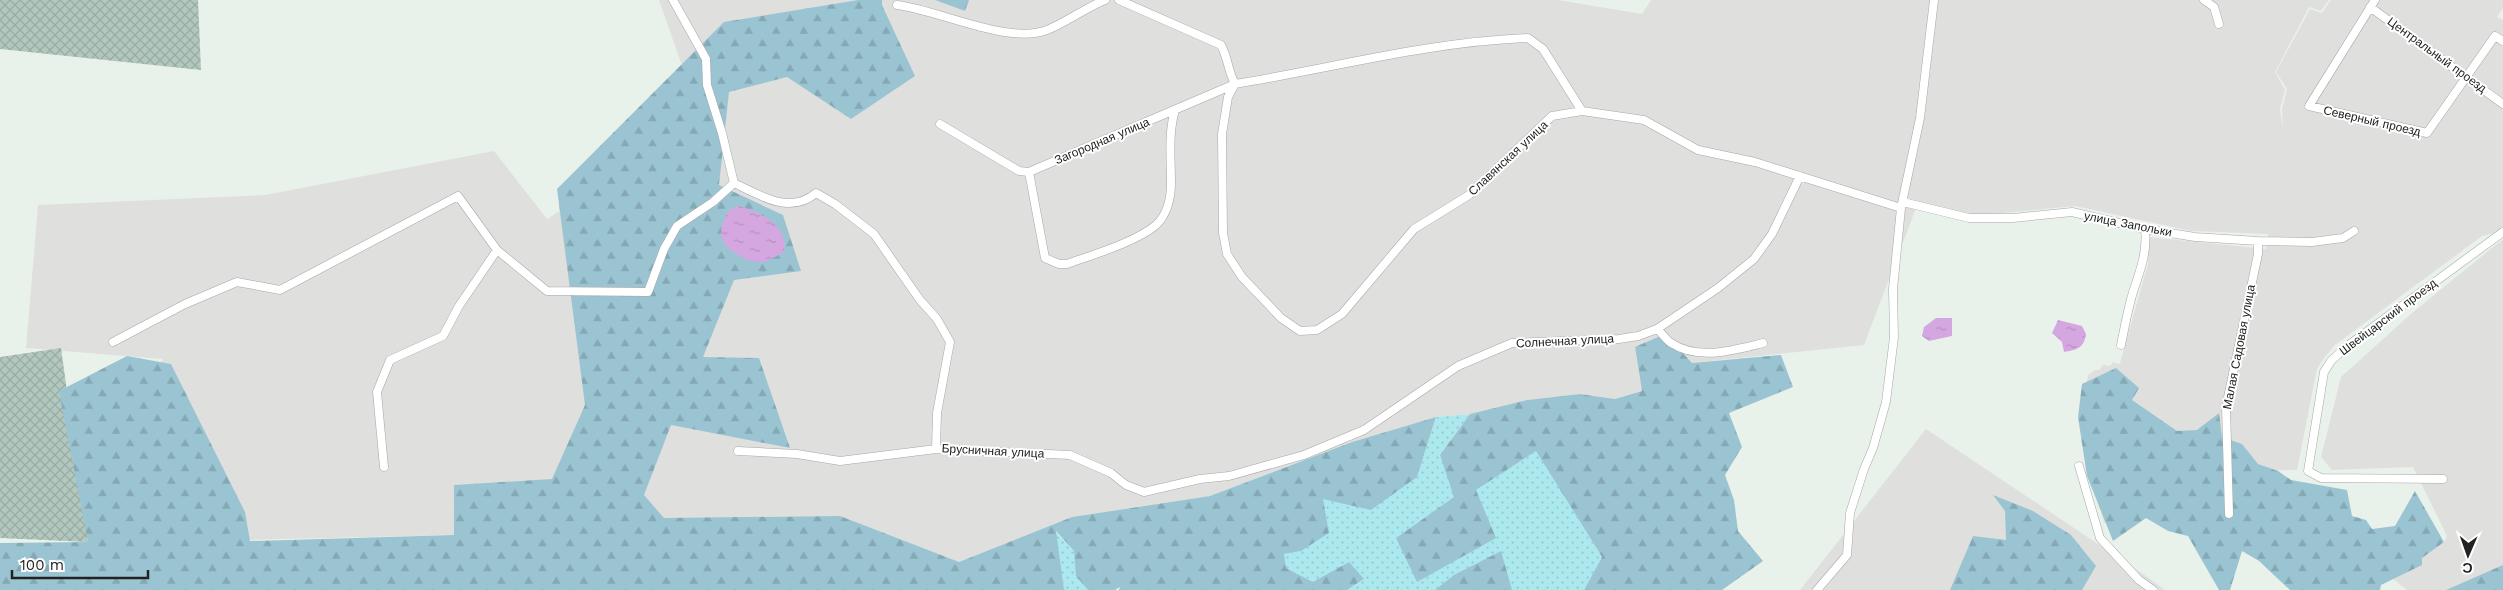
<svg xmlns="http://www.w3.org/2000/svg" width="2503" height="590" font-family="'Work Sans',sans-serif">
<defs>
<pattern id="construction-cross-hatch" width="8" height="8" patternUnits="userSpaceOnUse" patternTransform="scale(1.25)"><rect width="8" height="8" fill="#b2c8be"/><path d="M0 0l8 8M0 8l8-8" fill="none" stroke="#99aca3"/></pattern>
<pattern id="grass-dots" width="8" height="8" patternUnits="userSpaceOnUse" patternTransform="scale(1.25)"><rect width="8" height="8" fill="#ace9ee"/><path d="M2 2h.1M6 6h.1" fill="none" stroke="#94c8cc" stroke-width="1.8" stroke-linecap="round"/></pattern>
<pattern id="forest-firs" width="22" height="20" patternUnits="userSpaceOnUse" patternTransform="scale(1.25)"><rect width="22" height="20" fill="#9bc4d3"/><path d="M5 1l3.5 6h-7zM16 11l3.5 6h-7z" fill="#85a8b5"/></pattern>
<pattern id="water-ripples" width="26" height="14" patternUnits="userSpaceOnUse" patternTransform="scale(1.25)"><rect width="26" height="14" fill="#d5a7e1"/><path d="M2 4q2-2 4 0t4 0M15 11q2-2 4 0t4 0" fill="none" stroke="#b78fc1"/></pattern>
</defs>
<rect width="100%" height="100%" fill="#e8f2ea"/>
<!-- residential -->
<path fill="#dfe0de" d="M659,0H1558L1642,14L1651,0H2329L2321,11L2309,7L2275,72L2285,90L2280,109L2283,131L2282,109L2287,89L2276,72L2310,9L2322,13L2331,0H2503V8L2497,17L2503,20V231L2482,236L2335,345L2324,358L2317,369L2297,470L2239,471L2225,503L2104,523L2087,461L2083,408L2088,375L2095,370H2099L2103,365L2110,366L2113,362L2119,364L2120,363L2148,264L2149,237L2266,249L2268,234L2191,231L2075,206L1971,216L1918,203L1864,345L1692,363L1671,343L1635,347L1642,391L1615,399L1580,394L1527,400L1470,414L1436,417L1352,442L1210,496L1072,517L959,562L454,535L166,542L109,435L163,359L26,348L38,205L265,195L494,151L547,219L702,123Z
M2503,239V590H2407L2393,579L2421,565V558L2444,542L2447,536L2413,467L2332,470L2321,457L2341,377L2412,313Z
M1926,429L2146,576L2165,590H1800Z"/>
<!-- construction -->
<path fill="url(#construction-cross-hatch)" d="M0,0H198L201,70L0,49Z
M61,348L88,542L0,538V357Z"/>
<!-- grass -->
<path fill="url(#grass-dots)" d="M1470,414L1440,455L1455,497L1396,538L1476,490L1536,450L1602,557L1584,590H1347L1364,579L1313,582L1286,568L1283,554L1301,551L1323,498L1417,477L1436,417Z
M1055,531L1074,551L1077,576L1088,590H1062Z"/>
<!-- forest -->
<path fill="url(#forest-firs)" d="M858,0H882V5L915,76L851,119L787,77L729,92L719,185L783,215L801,271L734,280L703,357L759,358L790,448L671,425L644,495L664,518L840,516L959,562L1072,517L1210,496L1352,442L1436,417L1417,477L1371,510L1323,499L1329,533L1301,551L1284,554L1286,568L1313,582L1349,562L1364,579L1347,590H1119L1120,587L1115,590H1088L1076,576L1074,551L1056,531L1064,590H0V543L88,542L59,391L127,356L171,364L245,512L250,541L454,535V485L552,479L585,405L557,189L724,22Z
M935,0H969L965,11Z
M1665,334L1692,363L1781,355L1793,387L1729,413L1742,447L1725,475L1734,500L1738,531L1763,561L1722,590H1584L1602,557L1536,451L1476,490L1496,538L1417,582L1396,538L1454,497L1440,455L1470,414L1527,400L1580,394L1615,399L1642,391L1635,347Z
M2116,368L2139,388L2132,400L2177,431L2197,430L2219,413L2222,437L2242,444L2258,464L2278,471L2291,480L2347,490L2352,516L2366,520L2372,529L2395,526L2415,491L2444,542L2422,558V565L2381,585L2380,590H2290L2259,561L2242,551L2230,590H2219L2188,536L2168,531L2146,518L2113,541L2087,476L2078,417L2082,384Z
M1993,495L2033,511L2071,535L2096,566L2082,590H1950L1973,536L2006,540L2005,511Z
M1501,551L1512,590H1435L1454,575Z
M2503,565V590H2446Z"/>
<!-- water -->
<path fill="url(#water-ripples)" d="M738,206C758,211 790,226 784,252C777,256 770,260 763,262C748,264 721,249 721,233C721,225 725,218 728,211Z
M1936,318H1952V336L1929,341L1922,336L1924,327Z
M2058,320L2082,326L2086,334C2084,348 2077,350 2064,352L2062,342L2052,333Z"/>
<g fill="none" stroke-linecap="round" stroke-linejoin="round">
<defs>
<path id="street" d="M673,0L706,59L707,85L722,133L734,183
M2204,0L2214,7L2219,24
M2375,0L2309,106L2427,133L2495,36L2503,41
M897,5C939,10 1008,45 1047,30C1067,22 1085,8 1105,0
M2370,7L2503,104
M1582,111L1543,49L1528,38C1428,42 1333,68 1235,84L1228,97L1222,134L1223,233L1227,254L1242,277L1281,318L1300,331L1317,330L1342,314L1414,229L1469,195L1552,116L1582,111L1644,120L1698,150L1755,162L1901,208
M940,124L1019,171L1029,172L1235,84C1228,71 1228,58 1221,45L1119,0
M1029,172L1045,258L1059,264H1067C1092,255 1136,242 1156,225C1167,215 1171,198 1171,183C1171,158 1168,134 1175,110
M734,183C761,196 790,215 816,193L835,204L874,234L920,300L937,319L950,342L937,413L936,449L1070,455L1111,473L1126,485L1144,492L1200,479L1229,476L1304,455L1364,430L1458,366L1512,343L1619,339L1638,336L1657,329L1718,288L1754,259L1772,234L1800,176
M1903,202L1969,218H2013L2072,212L2145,229L2195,237L2258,241L2312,242L2343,238L2354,231
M1657,329C1662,333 1666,340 1671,343C1699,361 1734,350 1763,343
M113,342L185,304L237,282L280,290L458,196L497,250L547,291L648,292L664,249L677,226L713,202L734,183
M2121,345C2124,330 2127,314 2131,299C2138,275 2148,255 2145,229
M738,451L797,454L840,461L936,449
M2079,466L2100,538L2139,580L2153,590
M384,467L377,392L390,360L443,336L459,306L497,250
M2443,479L2321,478L2308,471L2324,372L2331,361L2346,347L2503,232
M2229,514L2226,407L2258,254V241
M1817,590L1847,555L1850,513L1864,469L1873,448L1886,402L1894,337L1893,289L1901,208L1920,118L1934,0"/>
</defs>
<!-- street casing -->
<use href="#street" stroke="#a6a6a6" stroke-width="9"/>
<!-- street -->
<use href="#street" stroke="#fff" stroke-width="8"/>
</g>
<g text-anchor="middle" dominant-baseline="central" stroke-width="4" stroke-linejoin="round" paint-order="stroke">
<!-- street labels -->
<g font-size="12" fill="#222" stroke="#fff">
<text transform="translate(2437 55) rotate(36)">Центральный проезд</text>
<text transform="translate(2372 121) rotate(13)">Северный проезд</text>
<text transform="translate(1102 141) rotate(-23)">Загородная улица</text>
<text transform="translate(1508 158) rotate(-43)">Славянская улица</text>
<text transform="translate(2128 224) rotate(11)">улица Запольки</text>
<text transform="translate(2388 317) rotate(-37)">Швейцарский проезд</text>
<text transform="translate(1565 341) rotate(-3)">Солнечная улица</text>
<text transform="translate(2239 347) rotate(-79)">Малая Садовая улица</text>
<text transform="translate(993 451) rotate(3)">Брусничная улица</text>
</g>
</g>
<!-- north arrow -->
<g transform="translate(2468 555) rotate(182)" stroke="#ffffff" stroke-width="4" paint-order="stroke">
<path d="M0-4L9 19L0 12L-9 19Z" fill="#222222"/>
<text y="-8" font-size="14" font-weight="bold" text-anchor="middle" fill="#222222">С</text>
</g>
<!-- scale -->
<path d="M12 570v8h136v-8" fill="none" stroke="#222222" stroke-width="2.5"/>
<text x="20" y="570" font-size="15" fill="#222222" stroke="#ffffff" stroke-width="4" paint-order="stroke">100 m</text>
</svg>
